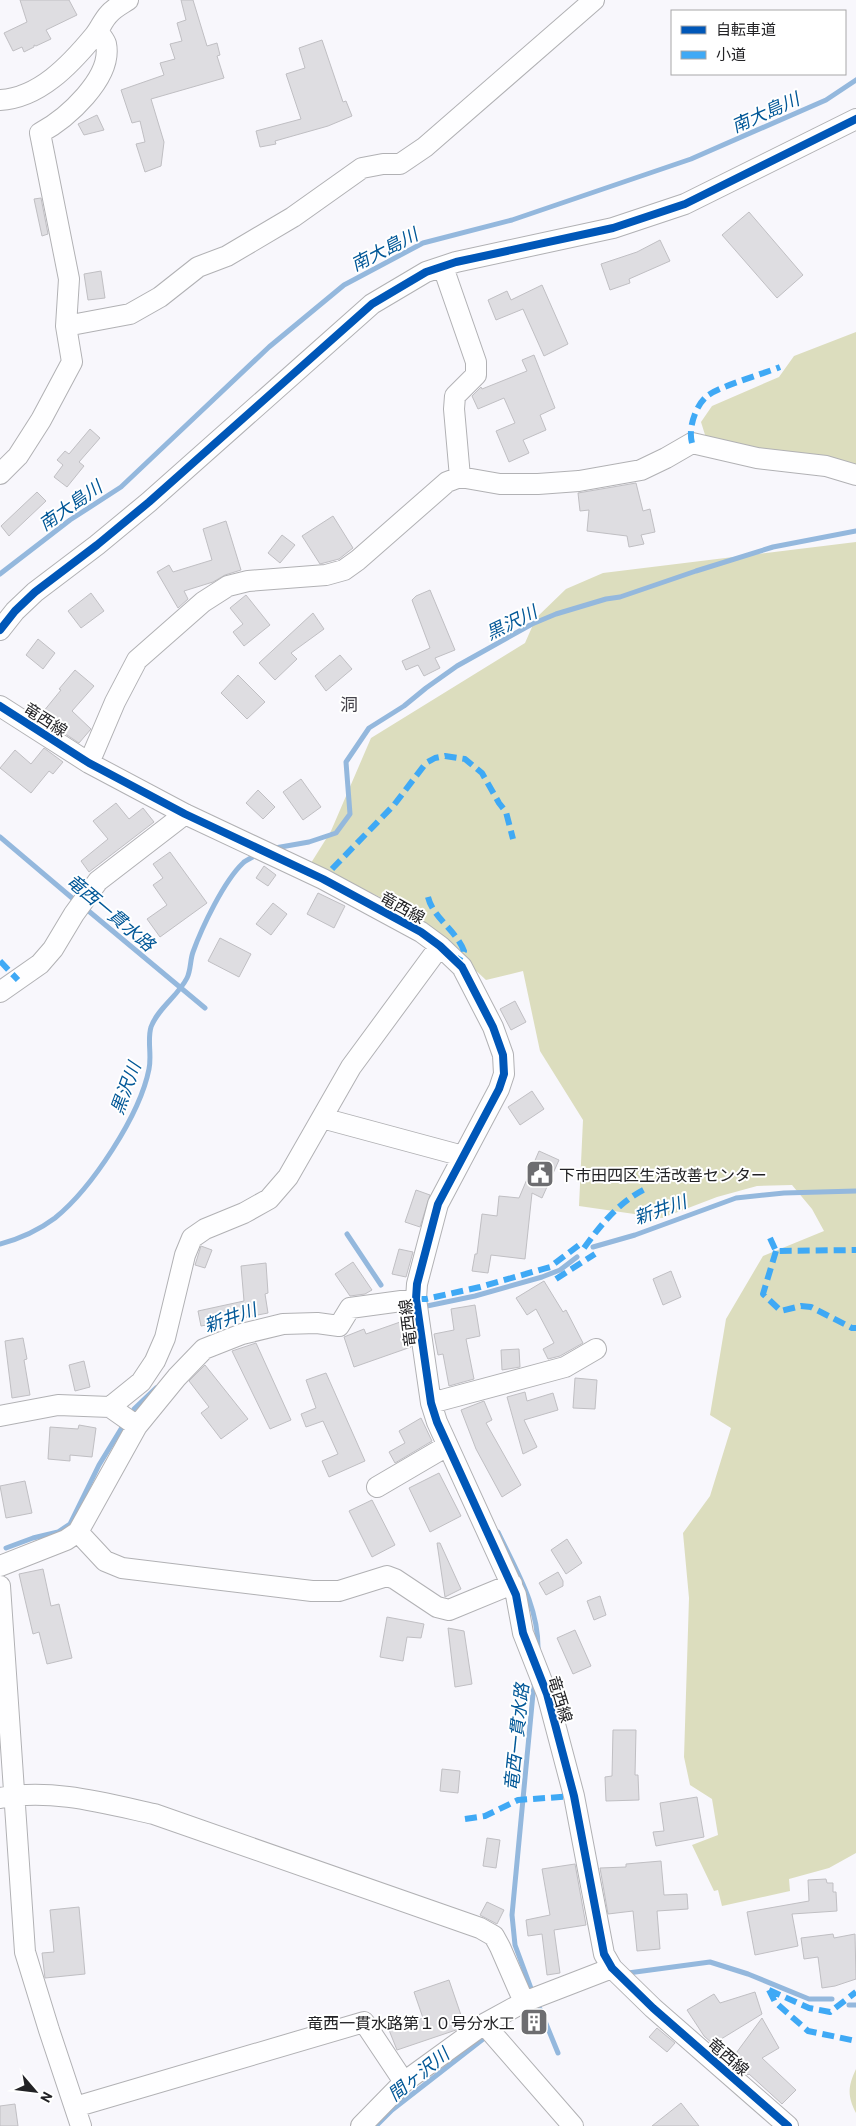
<svg xmlns="http://www.w3.org/2000/svg" width="856" height="2126" font-family="Barlow,'Noto Sans JP',sans-serif">
<rect width="100%" height="100%" fill="#f8f7fc"/>
<!-- green -->
<path fill="#dcddbe" d="M856,332V465L770,452L706,438L701,422L712,406L779,377L794,356Z
M856,542V1853L829,1868L789,1879L790,1891L722,1906L718,1890L714,1891L692,1845L718,1835L712,1799L690,1785L684,1757L689,1598L683,1533L710,1496L731,1428L710,1415L726,1319L763,1256L824,1231L812,1209L792,1185L757,1186L717,1197L662,1218L579,1206L583,1120L540,1051L523,971L486,980L416,915L311,863L331,831L371,738L525,643L536,618L566,589L603,573Z
M856,2069V2113C847,2096 848,2086 856,2069Z"/>
<g fill="none" stroke-linecap="round" stroke-linejoin="round">
<!-- stream -->
<path stroke="#94b8dd" stroke-width="5" d="M0,574L70,520L121,487L269,347L344,285L423,243L512,220L691,159L826,100L856,80
M0,837L78,903
M275,848L309,842L336,833L350,814L346,762L369,728L404,706L426,688L457,666L532,624L556,614L606,599L620,597L696,571L773,547L856,531
M85,908L205,1008
M347,1234L381,1285
M0,1244C19,1239 39,1230 55,1218C92,1188 140,1115 149,1069C152,1055 147,1040 151,1027C158,1008 178,996 187,978C191,970 190,960 193,952C202,927 224,881 243,863C246,860 252,858 256,855
M593,1247L635,1235L736,1198L784,1193L856,1191
M427,1306L475,1296L542,1277L560,1270L577,1257
M134,1409L156,1388
M498,1532C516,1570 539,1607 538,1650
M6,1548L33,1538L58,1532L70,1524L99,1465L121,1429
M628,1973L710,1962L748,1974L809,1999H832
M532,1991L515,1945L512,1915L534,1683
M849,2005H856
M540,2009L558,2053
M376,2126L392,2110L487,2036"/>
</g>
<!-- building -->
<path fill="#dedde1" stroke="#c0bfc3" d="M20,0H69L77,15L46,30L51,39L36,46L34,45V47L24,52L22,47L13,51L4,33L27,22Z
M181,0H193L207,46L217,43L220,55L217,56L224,78L151,99L164,142L161,166L145,172L136,144L145,142L140,121L132,123L121,90L164,75L160,63L175,59L170,44L182,41L177,23L186,20Z
M322,40L343,102L346,101L352,116L328,126L275,141L276,144L260,147L256,131L301,119L286,74L305,68L299,48Z
M97,115L104,130L84,135L78,124Z
M41,198L48,234L42,236L34,199Z
M749,212L803,275L777,298L722,235Z
M660,240L670,261L629,279L630,283L610,290L601,264L637,252Z
M101,271L105,298L88,300L84,274Z
M542,285L568,344L544,356L523,309L496,320L488,300L507,291L511,300Z
M534,355L555,408L540,415L546,430L523,440L529,453L509,462L496,431L515,423L504,398L478,409L472,396L481,387L482,389L527,371L522,360Z
M90,429L100,438L79,462L84,466L67,487L54,477L63,465L57,460L65,451L69,454Z
M636,483L643,511L650,509L655,532L641,535L644,544L629,547L627,536L587,531L589,510L580,511L578,493Z
M37,492L46,501L9,536L1,526Z
M333,516L353,548L339,559L320,564L302,536Z
M226,521L241,570L225,575L213,582L184,591L188,599L178,608L157,572L169,565L173,572L212,560L203,529Z
M282,535L295,545L280,563L268,553Z
M430,590L455,650L435,658L440,668L424,676L418,665L406,670L402,661L430,648L412,600L416,596Z
M91,593L104,611L81,628L68,611Z
M246,595L270,625L244,646L233,632L243,624L230,608Z
M313,613L324,629L291,653L297,659L275,680L259,663Z
M38,639L55,653L43,669L26,655Z
M340,655L352,669L326,691L315,676Z
M75,670L94,686L72,711L91,729L79,743L58,729L61,726L43,712L61,690L59,689Z
M238,675L265,702L247,719L221,693Z
M44,748L63,762L53,774L49,771L31,793L0,768L15,750L31,764Z
M301,779L321,807L303,820L283,792Z
M258,790L275,807L263,819L246,803Z
M116,803L129,819L143,808L154,822L89,872L81,861L108,839L93,821Z
M170,852L207,903L160,937L147,919L167,905L153,885L163,878L153,864Z
M264,866L276,875L268,886L256,878Z
M318,893L345,906L334,928L307,914Z
M273,903L287,914L271,935L256,924Z
M220,938L251,954L239,977L208,961Z
M515,1001L526,1022L511,1030L500,1009Z
M532,1091L544,1109L520,1125L508,1107Z
M539,1151L559,1160L542,1198L532,1193L525,1259L491,1255L488,1273L472,1271L475,1254H477L482,1214L497,1216L499,1196L519,1198Z
M416,1190L430,1195L420,1227L405,1222Z
M201,1246L212,1250L205,1268L195,1265Z
M399,1249L413,1252L406,1277L392,1274Z
M353,1262L372,1290L365,1294L350,1296L335,1274Z
M266,1263L268,1293L265,1294L268,1313L201,1326L198,1311L244,1301L241,1266Z
M671,1271L681,1297L663,1305L653,1279Z
M544,1281L563,1312L566,1310L583,1343L560,1356L548,1359L543,1349L554,1343L536,1309L527,1315L516,1298Z
M475,1305L480,1336L466,1339L474,1379L449,1386L443,1354L438,1355L434,1334L454,1330L451,1309Z
M403,1321L411,1347L354,1367L344,1337L364,1329L366,1334Z
M23,1338L27,1359L24,1360L30,1395L12,1398L5,1341Z
M256,1343L291,1420L270,1429L232,1351Z
M519,1349L520,1367L502,1370L501,1350Z
M84,1361L90,1387L75,1391L69,1365Z
M205,1365L248,1419L221,1439L201,1413L209,1407L189,1381Z
M326,1373L365,1461L329,1477L322,1461L338,1454L323,1421L306,1427L301,1414L316,1408L306,1380Z
M575,1378L597,1380L595,1409L573,1408Z
M525,1392L527,1401L553,1393L558,1410L524,1420L537,1447L523,1454L507,1397Z
M484,1401L492,1420L486,1423L521,1485L502,1497L476,1449L461,1410Z
M421,1418L432,1441L395,1463L389,1452L405,1443L399,1431Z
M79,1425L96,1428L92,1457L70,1455V1461L48,1459L50,1427L78,1429Z
M439,1473L461,1516L430,1532L409,1488Z
M25,1481L32,1513L6,1518L0,1486Z
M372,1500L395,1545L372,1557L349,1511Z
M567,1539L582,1563L566,1574L551,1550Z
M437,1543H440L461,1589L445,1597Z
M43,1569L51,1606L59,1604L72,1658L47,1664L39,1632L33,1634L19,1574Z
M558,1572L563,1581V1586L546,1595L539,1583Z
M600,1596L606,1615L594,1620L587,1601Z
M387,1617L424,1624L421,1638L407,1637L403,1661L380,1657Z
M448,1628L464,1631L472,1684L455,1687Z
M575,1630L591,1666L573,1674L557,1638Z
M613,1730H636L635,1775H638L639,1800L606,1801L605,1777L612,1776Z
M442,1769L460,1771L458,1793L440,1791Z
M697,1797L704,1837L656,1846L653,1832L664,1831L660,1803Z
M487,1838L500,1840L496,1868L483,1866Z
M661,1861L664,1895L687,1894L688,1909L657,1911L660,1949L637,1951L633,1911L608,1914L600,1868L626,1867V1864Z
M575,1864L586,1925L554,1930L560,1973L547,1975L542,1934L528,1936L526,1920L550,1915L542,1869Z
M826,1879L827,1883H833V1892H836L837,1911L792,1914L798,1946L755,1955L747,1912L809,1901L808,1880Z
M487,1902L504,1910L497,1924L480,1915Z
M79,1907L85,1974L45,1978L42,1953L54,1952L50,1910Z
M833,1934L834,1938L855,1934L856,1979L835,1986L822,1988L818,1957L804,1959L801,1938Z
M449,1980L464,2024L456,2030L397,2050L389,2030L423,2018L414,1992Z
M755,1992L762,2014L713,2044L704,2036L687,2010L714,1994L720,2003Z
M762,2018L779,2048L762,2058L796,2090L782,2104L749,2074L748,2075L731,2060Z
M657,2028L675,2043L667,2052L649,2037Z
M681,2103L699,2126H652Z
M15,2104L18,2126H0V2106Z"/>
<g fill="none" stroke-linecap="round" stroke-linejoin="round">
<defs>
<path id="minor" d="M0,100C39,98 70,65 94,36C100,29 103,20 109,14C114,8 122,4 128,0
M443,267L476,362V375L455,396L454,409L460,477
M66,326L130,314L160,297L198,267L227,256L293,217L362,168L383,164H400L425,147L594,0
M0,474L18,456L41,420L72,362L66,326L69,279L40,133C66,119 113,78 106,44C105,40 100,35 98,31
M0,630L15,611L35,592L97,545L149,502L372,304L426,272L456,262L613,228L685,204L856,119
M0,706L89,763L185,814L323,879L421,932L440,946L462,967L493,1027L503,1055L504,1074L499,1089L438,1204L417,1284L416,1299L431,1403L437,1422L516,1595L523,1633L547,1694L574,1796L604,1954L612,1968L653,2008L788,2126
M89,763L115,702L137,660L203,602L228,586L248,581L326,575L344,570L358,560L447,482L460,477L500,484H538L579,481L641,470L666,458L692,443L757,458L826,466L856,475
M0,992L40,964L53,949L74,914L98,881L185,814
M322,1118L463,1156
M431,1403L565,1367L596,1349
M110,1407L141,1382L155,1361L165,1338L185,1255L192,1238L205,1229L244,1213L269,1199L288,1177L351,1067L440,946
M0,1416L58,1405L110,1407L137,1426
M377,1487L447,1446
M78,1532L105,1561L122,1568L312,1591H339L387,1576L395,1579L437,1607L449,1610L512,1584
M0,1566L66,1540L78,1532L137,1426L177,1377L204,1349L242,1334L283,1324L317,1323L339,1326L350,1308L416,1299
M0,1586L25,1952L49,2030L81,2126
M0,1798C50,1788 104,1803 154,1814L480,1928L494,1936L500,1947L524,2002
M484,2024L573,2126
M75,2107L364,2022L404,2082
M361,2126L404,2082L484,2024L524,2002L612,1968"/>
</defs>
<!-- minor casing -->
<use href="#minor" stroke="#b1b1b4" stroke-width="22"/>
<!-- minor -->
<use href="#minor" stroke="#fefeff" stroke-width="20"/>
<!-- quiet -->
<path stroke="#3fa9f5" stroke-width="6" stroke-dasharray="12 6" stroke-linecap="butt" d="M692,443C688,429 695,406 707,396C720,386 763,374 780,367
M332,869L394,805L426,763L435,758L445,756L465,759L482,773L499,803L506,812L513,839
M428,897C433,918 456,930 464,951L457,963
M0,961L18,980
M770,1238L776,1251L856,1250
M584,1248C602,1223 620,1201 647,1188
M776,1251L763,1294L781,1311L801,1306L811,1307L852,1328H856
M556,1279L595,1254
M416,1299H426L480,1287L550,1267L579,1245
M465,1819L485,1816L518,1800L574,1796
M769,1990L775,2002L808,2031L856,2041
M769,1990L809,2008L830,2012L856,1992"/>
<defs>
<path id="cycleway" d="M0,630L15,611L35,592L97,545L149,502L372,304L426,272L456,262L613,228L685,204L856,119
M0,706L89,763L185,814L323,879L421,932L440,946L462,967L493,1027L503,1055L504,1074L499,1089L438,1204L417,1284L416,1299L431,1403L437,1422L516,1595L523,1633L547,1694L574,1796L604,1954L612,1968L653,2008L788,2126"/>
</defs>
<!-- cycleway casing -->
<use href="#cycleway" stroke="#fff" stroke-width="11"/>
<!-- cycleway -->
<use href="#cycleway" stroke="#0057b8" stroke-width="8"/>
</g>
<!-- icons -->
<defs>
<symbol id="civic-square" viewBox="-11 -11 22 22"><rect x="-9" y="-9" width="18" height="18" rx="4" fill="#6d6d70" stroke="#fff"/><path d="M-.6-6.5H3V-4.5H.6V-3L4-1V1h2V6H-6V1h2V-1L-.6-3ZM-1.2 2.5V6h2.4V2.5Z" fill="#fff"/></symbol>
<symbol id="building-square" viewBox="-11 -11 22 22"><rect x="-9" y="-9" width="18" height="18" rx="4" fill="#6d6d70" stroke="#fff"/><path d="M-4-6H4V6H1V3H-1V6H-4ZM-2.5-4.3h1.7v1.8h-1.7ZM.8-4.3h1.7v1.8H.8ZM-2.5-1h1.7V.8h-1.7ZM.8-1h1.7V.8H.8Z" fill="#fff"/></symbol>
</defs>
<g fill-rule="evenodd">
<use href="#civic-square" x="524" y="1158" width="32" height="32"/>
<use href="#building-square" x="518" y="2006" width="32" height="32"/>
</g>
<g text-anchor="middle" dominant-baseline="central" stroke-width="4" stroke-linejoin="round" paint-order="stroke">
<!-- street labels -->
<g font-size="16" fill="#222225" stroke="#fff">
<text transform="translate(46 719) rotate(33)">竜西線</text>
<text transform="translate(403 907) rotate(29)">竜西線</text>
<text transform="translate(407 1323) rotate(-97)">竜西線</text>
<text transform="translate(561 1699) rotate(73)">竜西線</text>
<text transform="translate(729 2056) rotate(41)">竜西線</text>
</g>
<!-- poi labels -->
<g font-size="16" fill="#222225" stroke="#fff" text-anchor="start">
<text x="559" y="1174">下市田四区生活改善センター</text>
<text x="515" y="2022" text-anchor="end">竜西一貫水路第１０号分水工</text>
</g>
<!-- water labels -->
<g font-size="18" font-style="italic" fill="#015797" stroke="#fff">
<text transform="translate(765 112) rotate(-24)">南大島川</text>
<text transform="translate(384 249) rotate(-27)">南大島川</text>
<text transform="translate(70 505) rotate(-35)">南大島川</text>
<text transform="translate(511 622) rotate(-26)">黒沢川</text>
<text transform="translate(111 912) rotate(40)">竜西一貫水路</text>
<text transform="translate(125 1088) rotate(-70)">黒沢川</text>
<text transform="translate(660 1209) rotate(-19)">新井川</text>
<text transform="translate(230 1317) rotate(-19)">新井川</text>
<text transform="translate(516 1737) rotate(-84)">竜西一貫水路</text>
<text transform="translate(418 2074) rotate(-39)">間ヶ沢川</text>
</g>
<!-- neighbourhood labels -->
<g font-size="18" fill="#46444c" stroke="#fff">
<text x="349" y="704">洞</text>
</g>
</g>
<!-- legend -->
<rect x="671" y="10" width="175" height="65" fill="#ffffff" stroke="#a7a7a8"/>
<rect x="681" y="26" width="25" height="8" fill="#0057b8" stroke="#a7a7a8"/>
<text x="716" y="35" font-size="15" fill="#222225">自転車道</text>
<rect x="681" y="51" width="25" height="8" fill="#3fa9f5" stroke="#a7a7a8"/>
<text x="716" y="60" font-size="15" fill="#222225">小道</text>
<!-- north arrow -->
<g transform="translate(35 2091) rotate(118)" stroke="#ffffff" stroke-width="4" paint-order="stroke">
<path d="M0-4L9 19L0 12L-9 19Z" fill="#222225"/>
<text y="-8" font-size="14" font-weight="bold" text-anchor="middle" fill="#222225">N</text>
</g>
</svg>
